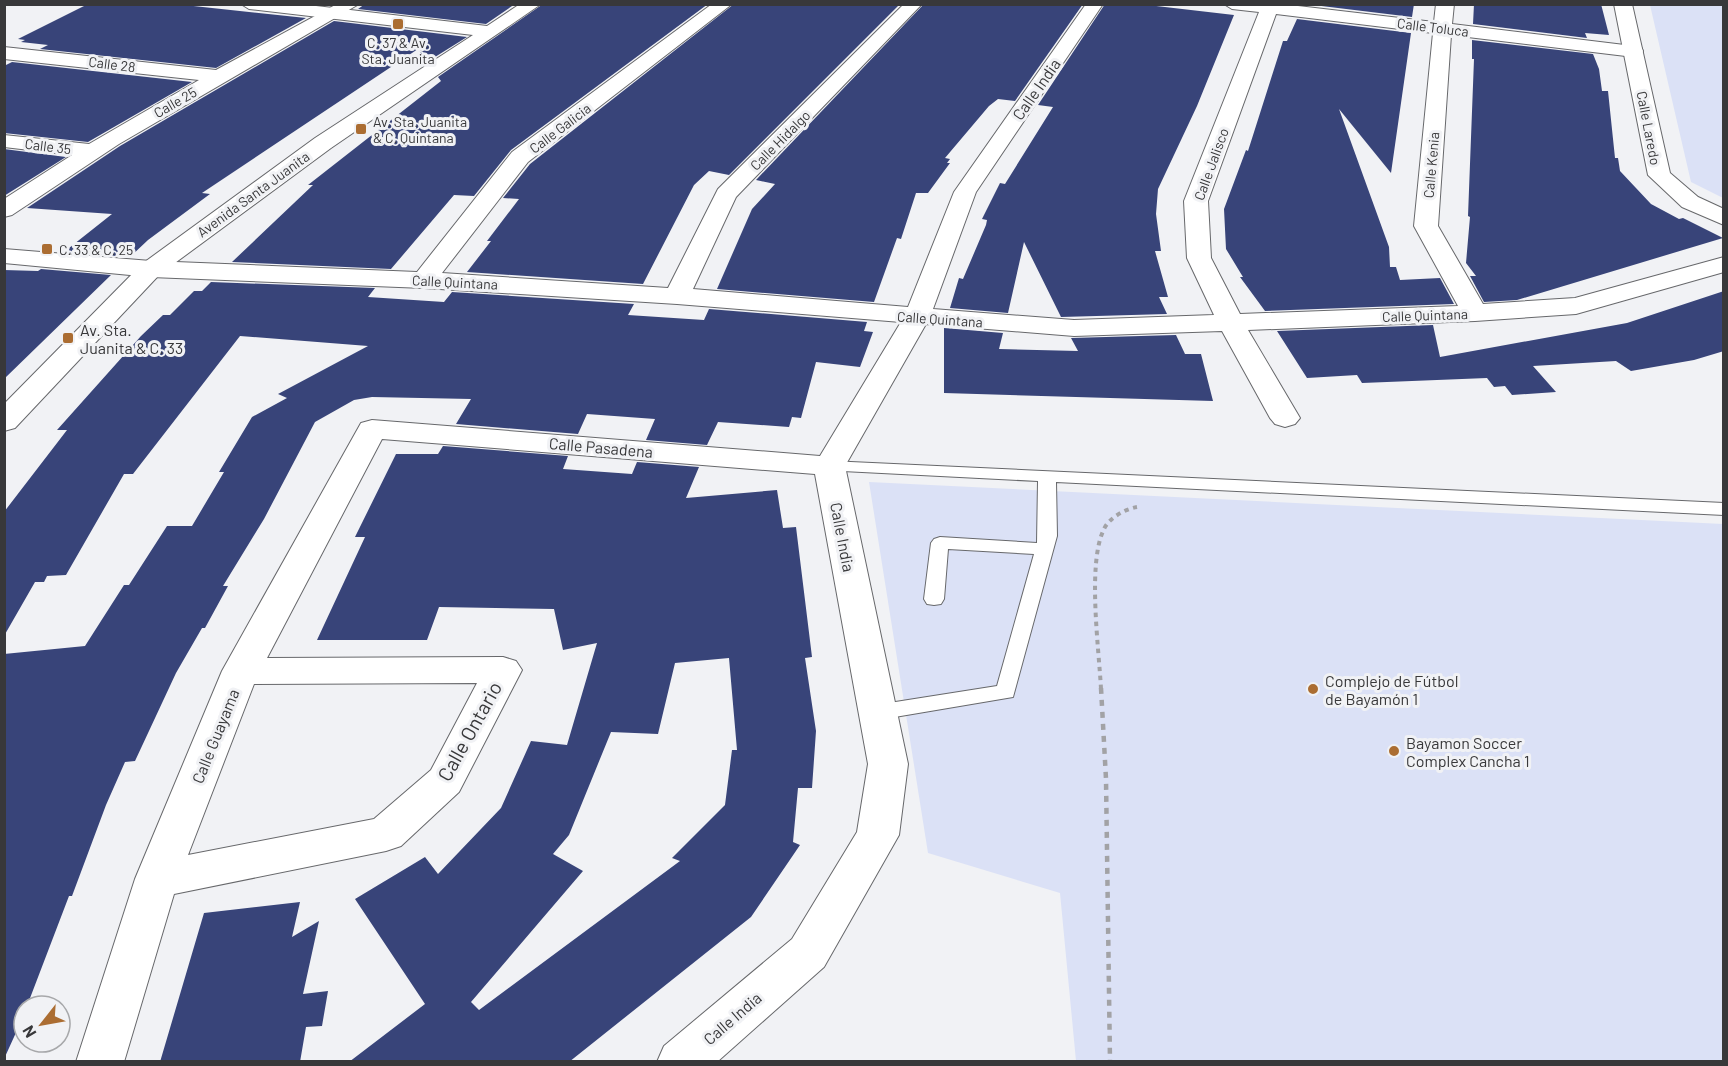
<svg xmlns="http://www.w3.org/2000/svg" width="1728" height="1066" font-family="Barlow,sans-serif">
<rect width="100%" height="100%" fill="#f1f2f5"/>
<!-- green -->
<path fill="#dbe1f6" d="M1650,5H1723V198L1691,182Z
M869,482L1723,524V1061H1076L1060,893L928,853Z"/>
<!-- building -->
<path fill="#384479" fill-rule="evenodd" d="M88,4H175L306,18L216,68L40,49L48,45L21,42L25,40L18,39Z
M365,4H515L486,24L358,9Z
M543,4H708L511,150L474,196L454,195L391,269L232,262L313,185H308L441,81L438,77Z
M734,4H900L729,175L709,171L694,185L643,284L467,272L491,241H487L519,199L503,198L530,164Z
M924,4H1083L1015,101L998,99L989,106L945,158L950,159L947,163H950L928,193H916L901,239L897,238L874,302L717,289L752,209L775,184L756,180Z
M1105,4H1139L1234,15L1197,106L1158,189L1156,214L1161,251H1155L1168,297H1159L1167,314L1061,317L1024,242L1008,313L950,308L959,278L963,279L986,225L987,220L982,219L1000,183L1005,184L1053,107L1038,105Z
M1305,4H1414L1412,17Z
M1474,4H1601L1609,35L1585,33L1587,38L1473,24Z
M1297,19L1411,33L1391,173L1339,109L1389,247L1390,267H1396L1400,280L1440,278L1454,304L1265,311L1240,277H1243L1226,249L1224,209L1246,150L1248,151L1283,41H1287Z
M334,21L467,37L427,62L418,49L202,193L210,194L148,240L130,257L64,252L112,214L27,208L120,146Z
M1472,40L1593,54L1599,69L1602,91H1608L1615,158H1618L1620,171L1651,204L1679,219L1683,218L1723,238L1517,300L1484,302L1470,276H1476L1466,263L1470,217L1468,216L1474,59H1472Z
M12,62L192,82L88,142L4,133V66Z
M4,149L66,157L4,196Z
M41,269L111,275L4,379V270L38,271Z
M211,282L375,288L368,297L444,302L452,292L634,304L628,315L704,320L709,309L867,322L864,331L873,332L860,367L816,362L801,418L792,417L789,427L718,422L707,445L646,440L655,419L587,414L578,434L456,424L471,399L372,397L354,400L315,422L264,519L223,586H228L205,628H202L176,673L135,761L125,762L106,805L72,896H69L27,1006H24V1015L4,1059V654L85,646L124,585H129L167,526H192L224,472H219L252,417L287,398L278,394L368,346L240,336L133,474H124L66,575L47,576L44,582H35L4,636V512L67,430H57L141,336L163,315H170L194,291H202Z
M1724,291V351L1694,360L1631,371L1616,361L1533,366L1556,392L1512,395L1505,386L1494,387L1487,378L1362,383L1357,375L1307,378L1277,331L1433,325L1440,357L1627,323Z
M944,328L1003,333L999,349L1078,351L1071,338L1176,335L1185,354H1201L1213,401L944,393Z
M443,446L568,456L563,469L632,474L637,462L699,467L686,498L777,490L783,528L796,527L812,657L805,658L816,731L812,788H798L793,842L800,845L751,917L569,1062H349L425,1004L355,899L425,857L438,874L501,808L531,741L567,745L597,643L563,650L554,609L439,607L427,640H317L365,537H355L396,454H438ZM729,658L737,750H732L725,805L672,858L680,861L479,1010L471,1002L583,871L553,854L569,835L611,732L658,734L675,663Z
M300,902L292,937L319,921L303,994L328,991L322,1026L306,1027L300,1062H160L204,913Z"/>
<g fill="none" stroke-linecap="round" stroke-linejoin="round">
<defs>
<path id="lane" d="M829,461L1724,503V515L1056,482L1057,536L1013,697L877,720L870,718L867,712L870,706L997,686L1034,554L948,549L944,599L941,604L934,605L927,604L924,599L931,543L934,539L940,537L1037,543L1038,481L823,470L821,466L823,462Z"/>
<path id="street" d="M337,4H359L119,144L12,215L4,217V199L72,155L4,147V135L89,144L199,80L4,59V47L216,70Z
M712,4H732L528,162L442,273L668,288L718,189L904,4H922L736,197L693,289L908,307L954,192L1086,4H1103L976,192L933,309L1074,320L1214,315L1187,258L1184,201L1259,12L1232,9L1224,4H1281L1434,22L1436,4H1454L1452,24L1641,47L1643,51L1641,55L1634,57L1451,35L1438,226L1483,304L1575,298L1724,257V272L1576,314L1475,321L1248,330L1300,418L1295,424L1285,427L1275,424L1270,418L1222,331L1074,336L926,324L845,466L908,764L899,835L824,967L717,1062H657L664,1046L792,939L857,832L868,764L815,474L382,439L267,658L503,657L516,661L522,670L459,792L401,846L386,851L174,894L124,1062H76L135,879L222,671L361,423L372,420L820,456L901,322L677,304L424,288L151,277L4,263V249L151,261L417,272L512,152ZM1276,14L1433,33L1414,226L1458,306L1240,314L1211,258L1208,201ZM477,683L431,770L374,819L188,855L254,684Z"/>
<path id="secondary" d="M241,4H299L487,26L520,4H541L331,148L160,274L15,428L4,431V404L142,264L315,138L473,35L249,9Z
M1614,4H1632L1670,173L1698,197L1724,209V225L1682,207L1648,175Z"/>
</defs>
<!-- lane casing -->
<use href="#lane" stroke="#67686b" stroke-width="2"/>
<!-- street casing -->
<use href="#street" stroke="#67686b" stroke-width="2"/>
<!-- secondary casing -->
<use href="#secondary" stroke="#67686b" stroke-width="2"/>
<!-- path-far1 -->
<path stroke="#a2a2a5" stroke-width="4" stroke-dasharray="4.5 4.5" stroke-linecap="butt" d="M1101,689C1099,649 1087,563 1104,529C1109,518 1125,509 1137,507"/>
<!-- path -->
<path stroke="#a2a2a5" stroke-width="4.5" stroke-dasharray="6 6" stroke-linecap="butt" d="M1101,688L1106,779L1110,1062"/>
<!-- lane -->
<use href="#lane" fill="#fff" fill-rule="evenodd"/>
<!-- street -->
<use href="#street" fill="#fff" fill-rule="evenodd"/>
<!-- secondary -->
<use href="#secondary" fill="#fff" fill-rule="evenodd"/>
</g>
<!-- markers -->
<g fill="#ab6d32" stroke="#f1f2f5" stroke-width="2">
<rect x="392" y="18" width="12" height="12" rx="3"/>
<rect x="355" y="123" width="12" height="12" rx="3"/>
<rect x="41" y="243" width="12" height="12" rx="3"/>
<rect x="62" y="332" width="12" height="12" rx="3"/>
<circle cx="1313" cy="689" r="6"/>
<circle cx="1394" cy="751" r="6"/>
</g>
<g text-anchor="middle" dominant-baseline="central" stroke-width="6" stroke-linejoin="round" paint-order="stroke">
<!-- far-street labels -->
<g font-size="14" fill="#38383a" stroke="#f1f2f5">
<text transform="translate(1433 27) rotate(7)">Calle Toluca</text>
<text transform="translate(112 64) rotate(7)">Calle 28</text>
<text transform="translate(175 102) rotate(-30)">Calle 25</text>
<text transform="translate(560 128) rotate(-37)">Calle Galicia</text>
<text transform="translate(1649 128) rotate(79)">Calle Laredo</text>
<text transform="translate(780 140) rotate(-45)">Calle Hidalgo</text>
<text transform="translate(48 146) rotate(7)">Calle 35</text>
<text transform="translate(1211 164) rotate(-70)">Calle Jalisco</text>
<text transform="translate(1431 165) rotate(-85)">Calle Kenia</text>
<text transform="translate(253 194) rotate(-36)">Avenida Santa Juanita</text>
<text transform="translate(455 282) rotate(3)">Calle Quintana</text>
<text transform="translate(1425 315) rotate(-2)">Calle Quintana</text>
<text transform="translate(940 319) rotate(4)">Calle Quintana</text>
</g>
<!-- far-poi labels -->
<g font-size="14" fill="#38383a" stroke="#f1f2f5" text-anchor="start">
<text x="398" y="42" text-anchor="middle">C. 37 &amp; Av.<tspan x="398" dy="16">Sta. Juanita</tspan></text>
<text x="373" y="121">Av. Sta. Juanita<tspan x="373" dy="16">&amp; C. Quintana</tspan></text>
<text x="59" y="249">C. 33 &amp; C. 25</text>
</g>
<!-- street labels -->
<g font-size="16" fill="#38383a" stroke="#f1f2f5">
<text transform="translate(1036 89) rotate(-55)">Calle India</text>
<text transform="translate(601 447) rotate(5)">Calle Pasadena</text>
<text transform="translate(843 537) rotate(79)">Calle India</text>
<text transform="translate(215 736) rotate(-68)">Calle Guayama</text>
<text transform="translate(732 1018) rotate(-41)">Calle India</text>
</g>
<!-- poi labels -->
<g font-size="16" fill="#38383a" stroke="#f1f2f5" text-anchor="start">
<text x="80" y="329">Av. Sta.<tspan x="80" dy="18">Juanita &amp; C. 33</tspan></text>
<text x="1325" y="680">Complejo de Fútbol<tspan x="1325" dy="18">de Bayamón 1</tspan></text>
<text x="1406" y="742">Bayamon Soccer<tspan x="1406" dy="18">Complex Cancha 1</tspan></text>
</g>
<!-- near-street labels -->
<g font-size="20" fill="#38383a" stroke="#f1f2f5">
<text transform="translate(469 731) rotate(-61)">Calle Ontario</text>
</g>
</g>
<!-- border -->
<rect width="1728" height="1066" fill="none" stroke="#38383a" stroke-width="12"/>
<!-- north arrow -->
<g transform="translate(42 1024) rotate(239)"><circle r="28" fill="#f1f2f5" stroke="#a7a8aa" stroke-width="1.5"/>
<path d="M0-4.5L10 22L0 15L-10 22Z" fill="#ab6d32"/>
<text y="-9" font-size="16" font-weight="bold" text-anchor="middle" fill="#38383a">N</text>
</g>
</svg>
